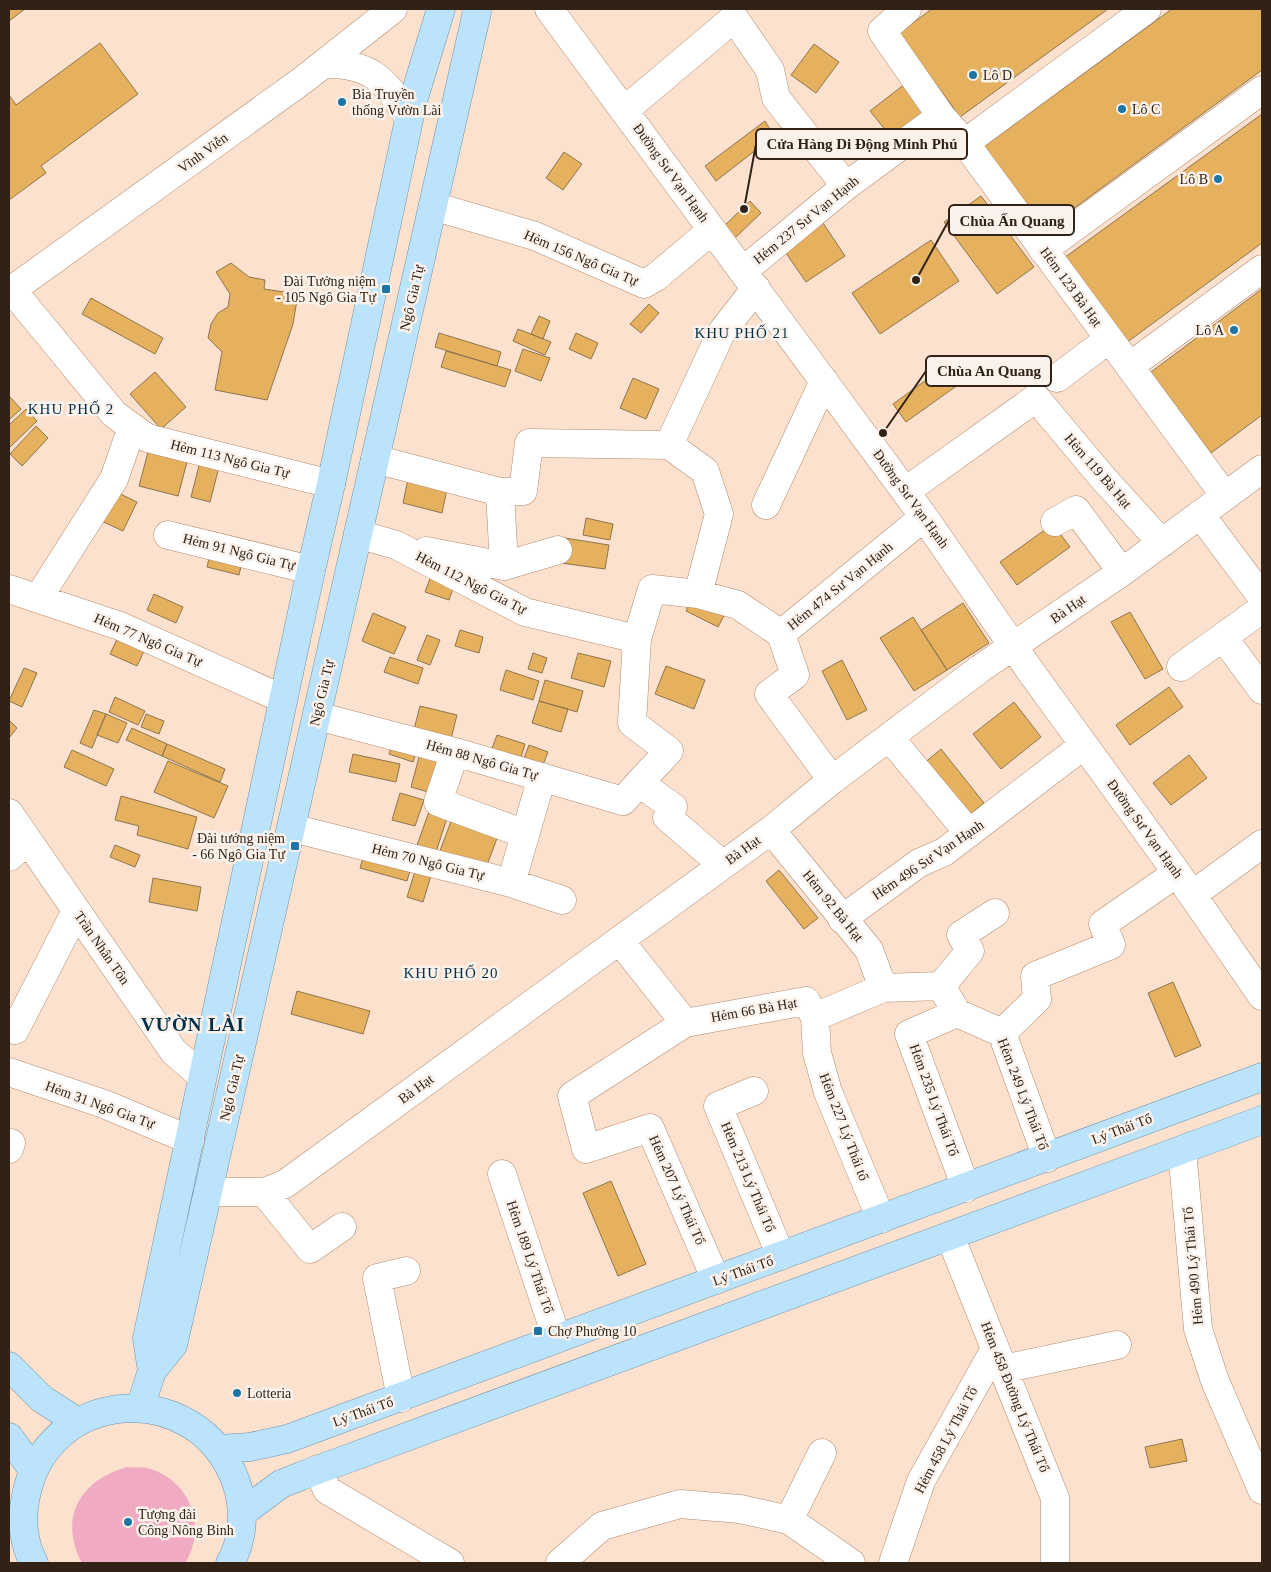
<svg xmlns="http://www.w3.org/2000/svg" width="1271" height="1572" font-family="Georgia,serif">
<rect width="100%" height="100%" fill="#fce1cf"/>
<!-- green -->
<path fill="#f0abc2" d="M127,1467C134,1468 141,1467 147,1468C190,1479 208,1527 185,1563H82C58,1518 80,1480 127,1467Z"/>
<!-- building -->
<path fill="#e5b15f" stroke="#8f754d" d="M9,9H25L9,21Z
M932,9H1108L960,117L899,33Z
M1172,9H1262V70L1043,231L982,148Z
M100,43L138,94L41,166L46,173L9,200V95L16,105Z
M814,44L839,62L816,93L791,75Z
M905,84L930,116L895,142L870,111Z
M1262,114V243L1126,343L1064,258Z
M765,121L774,136L716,181L705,166Z
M564,152L582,164L563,190L546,178Z
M981,196L1034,267L997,294L944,222Z
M750,201L761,213L732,241L721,229Z
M821,220L845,256L806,282L781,246Z
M931,240L959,281L880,334L852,293Z
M231,263L249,277L265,280L264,289L298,294L293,324L267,400L215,390L222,352L208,338L211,324L218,313L228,307L230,294L216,272Z
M1262,289V415L1211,453L1151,372Z
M91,298L163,338L155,354L82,314Z
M649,304L659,313L641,333L630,324Z
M539,316L550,321L543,339L531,334Z
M518,329L551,342L545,355L513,341Z
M439,333L501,352L497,366L435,347Z
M576,333L598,343L591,359L569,349Z
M523,349L550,358L541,381L515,371Z
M446,351L511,370L505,387L441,367Z
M948,364L962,382L906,422L893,404Z
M155,372L186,407L161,429L130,394Z
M633,378L659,389L646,419L620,408Z
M9,396L21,409L9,420Z
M26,409L37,421L9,448V425Z
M36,426L48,438L22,466L10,454Z
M148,452L187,462L178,496L139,486Z
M201,458L220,463L210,502L191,497Z
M409,474L448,484L442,513L403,503Z
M110,489L137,502L123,531L95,518Z
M586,518L613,524L610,540L583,535Z
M1053,524L1070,547L1017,585L1000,562Z
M565,538L609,545L605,569L561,563Z
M210,554L242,562L239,575L207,567Z
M431,576L455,583L449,600L425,592Z
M154,594L183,607L176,623L147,610Z
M693,596L726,612L718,627L686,611Z
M963,603L989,643L947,670L921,630Z
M1130,612L1163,669L1145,679L1111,622Z
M373,613L406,627L394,654L362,641Z
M913,617L947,670L914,691L880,638Z
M460,630L483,637L479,653L455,646Z
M427,635L440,640L430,665L417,660Z
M118,637L145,649L137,666L110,654Z
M533,653L547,658L542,673L528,669Z
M578,653L611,661L604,687L571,678Z
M390,657L423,668L418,684L384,672Z
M842,660L867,710L847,720L822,671Z
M666,666L705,680L694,709L655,694Z
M24,668L37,673L22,707L9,701Z
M506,670L539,681L533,700L500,690Z
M545,680L583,691L577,712L539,701Z
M1169,687L1183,707L1130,745L1116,725Z
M115,697L145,711L138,725L109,712Z
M539,701L568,709L561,732L532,723Z
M1014,702L1041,737L1001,769L973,734Z
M420,706L457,715L449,747L412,737Z
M94,710L106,714L92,748L80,743Z
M106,714L127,723L118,743L97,735Z
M146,714L164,721L159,734L141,727Z
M9,720L17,728L9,738Z
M132,728L167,744L162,756L126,740Z
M497,735L525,744L519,764L490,754Z
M394,737L419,744L413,762L389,754Z
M167,744L225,769L220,782L162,756Z
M529,745L548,752L543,765L524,758Z
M422,746L446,752L435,794L411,787Z
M941,749L984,803L965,818L922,765Z
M72,750L114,769L106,786L64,767Z
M353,754L400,764L396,782L349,772Z
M1189,755L1207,778L1171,805L1153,783Z
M168,761L228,786L214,818L154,792Z
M400,793L424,800L415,826L392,820Z
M121,796L197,817L188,849L137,835L139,826L115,820Z
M431,806L449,812L435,855L416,848Z
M453,816L499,833L484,873L438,856Z
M115,845L140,855L135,867L110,857Z
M365,851L412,864L407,881L360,868Z
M417,865L433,869L423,902L407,897Z
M779,870L818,918L804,929L766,881Z
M153,878L201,887L197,911L149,902Z
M1173,982L1201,1046L1175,1057L1148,993Z
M297,991L370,1011L363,1034L291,1014Z
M611,1181L646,1264L618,1276L583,1193Z
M1182,1439L1187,1461L1150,1468L1145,1447Z"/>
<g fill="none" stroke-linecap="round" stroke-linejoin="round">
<defs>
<path id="minor" d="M549,9L924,517L1031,672L1177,873L1262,996
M907,9L882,31L941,116L965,143L1225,496
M324,64C372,63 385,80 409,118
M625,110L734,18L770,70L776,98L846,186
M965,143L1147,9
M433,206L535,236L644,284L656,277L712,230
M1043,250L1262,90
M743,271L846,186L941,116
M12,290L114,414L147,438L331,484
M9,292L303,80L393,9
M1130,366L1262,269
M1057,378L1109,339
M375,459L500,492L523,491L529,443L669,445
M906,491L1036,398L1102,477L1162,543
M500,492L504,566
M766,505L824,381
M1200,514L1262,597
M1055,522L1076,510L1122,572
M358,534L396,545L525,612L637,639L652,589L698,594L738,605L781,634L924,517
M168,535L311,570
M426,551L504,566L558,550
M9,589L120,626L283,699
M698,594L719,514L705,471L669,445L721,333L756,288
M39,597L114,479L132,427
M781,634L795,675L769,694L832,780
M1223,637L1262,690
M637,639L632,723L669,751L639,783L673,807L667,817L723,865
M1181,667L1262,609
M317,716L455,752L623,801L639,783
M889,737L969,833
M455,752L438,802L525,834
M9,813L174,1052L202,1076
M292,828L511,883L562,900
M771,830L869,950L883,988
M9,857L28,841
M511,883L542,777
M1192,895L1262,844
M995,913L961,935L970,951L941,986L957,1013L1002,1033L1047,1158
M842,919L919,863L944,852L1084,745
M620,941L685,1023
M957,1013L909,1034L966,1188
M15,1030L76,911
M1002,1033L1037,999L1035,976L1111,945L1103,924L1177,873
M9,1072L104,1104L190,1140
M754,1091L718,1106L781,1256
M9,1149L11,1143
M1182,1150L1198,1329L1215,1381L1262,1490
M502,1174L557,1339
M208,1192H264L285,1184L771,830L832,780L981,668L1122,572L1262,469
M264,1192L310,1249L342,1227
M881,1219L828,1092L817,1053L815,1017L883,988L941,986
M950,1236L1055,1498V1563
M716,1280L650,1128L586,1149L572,1096L685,1023L806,1001L815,1017
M1003,1369L1117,1345
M401,1398L377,1278L406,1271
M318,1469L327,1490L450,1563
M789,1520L822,1453
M560,1563L602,1526L680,1504L740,1509L789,1520L851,1563
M893,1563L921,1481L995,1349"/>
<path id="major" d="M9,1366L42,1399L78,1422
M152,1371L147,1338L311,570L331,484L413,101L441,9
M140,1407L152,1371L173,1345L477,12L476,9
M9,1437L33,1470
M219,1449L250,1447L287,1439L1262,1077
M242,1513L281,1484L301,1476L1262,1120
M34,1563C24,1545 21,1521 25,1501C43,1387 197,1375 236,1482C245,1507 244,1540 230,1563"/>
</defs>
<!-- minor casing -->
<use href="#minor" stroke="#b28a6c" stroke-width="29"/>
<!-- major casing -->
<use href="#major" stroke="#6e94aa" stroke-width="29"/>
<!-- minor -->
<use href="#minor" stroke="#fff" stroke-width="28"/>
<!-- major -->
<use href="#major" stroke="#bce3fc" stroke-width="28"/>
</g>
<!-- markers -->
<g fill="#1c76a5" stroke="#fbf2ec" stroke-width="2">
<circle cx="973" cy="75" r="5"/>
<circle cx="342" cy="102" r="5"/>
<circle cx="1122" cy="109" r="5"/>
<circle cx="1218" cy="179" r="5"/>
<rect x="381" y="284" width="10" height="10" rx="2.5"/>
<circle cx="1234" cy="330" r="5"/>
<rect x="290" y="841" width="10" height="10" rx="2.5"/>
<rect x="533" y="1326" width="10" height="10" rx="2.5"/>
<circle cx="237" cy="1393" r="5"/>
<circle cx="128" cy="1522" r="5"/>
</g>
<g text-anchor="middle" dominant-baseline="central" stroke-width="5" stroke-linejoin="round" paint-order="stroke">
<!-- poi labels -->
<g font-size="14" fill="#322216" stroke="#fbf2ec" text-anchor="start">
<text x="983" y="75">Lô D</text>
<text x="352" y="94">Bia Truyền<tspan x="352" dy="16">thống Vườn Lài</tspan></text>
<text x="1132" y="109">Lô C</text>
<text x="1208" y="179" text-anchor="end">Lô B</text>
<text x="376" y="281" text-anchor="end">Đài Tưởng niệm<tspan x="376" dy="16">- 105 Ngô Gia Tự</tspan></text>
<text x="1224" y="330" text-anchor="end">Lô A</text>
<text x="285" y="838" text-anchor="end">Đài tưởng niệm<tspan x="285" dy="16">- 66 Ngô Gia Tự</tspan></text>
<text x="548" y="1331">Chợ Phường 10</text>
<text x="247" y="1393">Lotteria</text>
<text x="138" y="1514">Tượng đài<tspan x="138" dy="16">Công Nông Binh</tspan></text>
</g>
<!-- street labels -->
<g font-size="14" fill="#322216" stroke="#fbf2ec">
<text transform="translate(203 153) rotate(-36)">Vĩnh Viễn</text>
<text transform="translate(671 173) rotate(54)">Đường Sư Vạn Hạnh</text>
<text transform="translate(806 220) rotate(-39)">Hẻm 237 Sư Vạn Hạnh</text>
<text transform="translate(581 258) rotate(23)">Hẻm 156 Ngô Gia Tự</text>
<text transform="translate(1071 287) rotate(54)">Hẻm 123 Bà Hạt</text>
<text transform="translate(412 298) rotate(-77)">Ngô Gia Tự</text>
<text transform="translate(230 459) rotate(14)">Hẻm 113 Ngô Gia Tự</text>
<text transform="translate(1098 471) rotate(49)">Hẻm 119 Bà Hạt</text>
<text transform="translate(911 499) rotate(54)">Đường Sư Vạn Hạnh</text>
<text transform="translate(239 552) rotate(14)">Hẻm 91 Ngô Gia Tự</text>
<text transform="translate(471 583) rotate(27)">Hẻm 112 Ngô Gia Tự</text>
<text transform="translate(840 586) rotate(-39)">Hẻm 474 Sư Vạn Hạnh</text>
<text transform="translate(1068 609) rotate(-35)">Bà Hạt</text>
<text transform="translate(148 640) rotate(23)">Hẻm 77 Ngô Gia Tự</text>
<text transform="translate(322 693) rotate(-77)">Ngô Gia Tự</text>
<text transform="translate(482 760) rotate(16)">Hẻm 88 Ngô Gia Tự</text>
<text transform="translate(1145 829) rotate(54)">Đường Sư Vạn Hạnh</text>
<text transform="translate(743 850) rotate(-36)">Bà Hạt</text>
<text transform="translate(928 860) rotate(-34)">Hẻm 496 Sư Vạn Hạnh</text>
<text transform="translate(428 862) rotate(14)">Hẻm 70 Ngô Gia Tự</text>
<text transform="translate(833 906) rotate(51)">Hẻm 92 Bà Hạt</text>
<text transform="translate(102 948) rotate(55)">Trần Nhân Tôn</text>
<text transform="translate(754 1010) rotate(-10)">Hẻm 66 Bà Hạt</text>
<text transform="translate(232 1088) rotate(-77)">Ngô Gia Tự</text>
<text transform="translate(416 1089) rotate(-36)">Bà Hạt</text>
<text transform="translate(1023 1094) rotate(69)">Hẻm 249 Lý Thái Tổ</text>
<text transform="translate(934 1100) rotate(70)">Hẻm 235 Lý Thái Tổ</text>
<text transform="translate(100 1105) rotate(20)">Hẻm 31 Ngô Gia Tự</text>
<text transform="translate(844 1127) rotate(69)">Hẻm 227 Lý Thái tổ</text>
<text transform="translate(1122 1129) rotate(-21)">Lý Thái Tổ</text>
<text transform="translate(748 1177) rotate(67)">Hẻm 213 Lý Thái Tổ</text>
<text transform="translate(677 1190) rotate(66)">Hẻm 207 Lý Thái Tổ</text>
<text transform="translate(530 1257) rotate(71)">Hẻm 189 Lý Thái Tổ</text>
<text transform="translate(1193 1266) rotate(-95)">Hẻm 490 Lý Thái Tổ</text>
<text transform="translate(743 1271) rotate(-20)">Lý Thái Tổ</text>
<text transform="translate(1015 1397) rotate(68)">Hẻm 458 Đường Lý Thái Tổ</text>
<text transform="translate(363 1412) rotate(-20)">Lý Thái Tổ</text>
<text transform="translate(946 1440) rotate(-62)">Hẻm 458 Lý Thái Tổ</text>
</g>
<!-- neighbourhood labels -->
<g font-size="15" letter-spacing="1" fill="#032e44" stroke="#fbf2ec">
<text x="742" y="333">KHU PHỐ 21</text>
<text x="71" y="409">KHU PHỐ 2</text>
<text x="451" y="973">KHU PHỐ 20</text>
</g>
<!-- district labels -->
<g font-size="19" font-weight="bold" letter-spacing="1" fill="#032e44" stroke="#fbf2ec">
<text x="193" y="1024">VƯỜN LÀI</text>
</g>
</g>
<!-- callouts -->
<path fill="none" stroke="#322216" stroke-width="2" d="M744 209L756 144M916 280L949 220M883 433L926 371"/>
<g fill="#322216" stroke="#fbf2ec" stroke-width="2">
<circle cx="744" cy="209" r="5"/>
<circle cx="916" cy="280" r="5"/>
<circle cx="883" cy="433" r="5"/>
</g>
<g fill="#fbf2ec" stroke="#322216" stroke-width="2">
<rect x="756" y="129" width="211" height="30" rx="5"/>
<rect x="949" y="205" width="125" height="30" rx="5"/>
<rect x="926" y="356" width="125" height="30" rx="5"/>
</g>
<g font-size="15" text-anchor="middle" font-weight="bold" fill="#322216">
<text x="862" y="149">Cửa Hàng Di Động Minh Phú</text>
<text x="1012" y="226">Chùa Ấn Quang</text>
<text x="989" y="376">Chùa An Quang</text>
</g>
<!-- border -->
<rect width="1271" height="1572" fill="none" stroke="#322216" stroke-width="20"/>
</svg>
